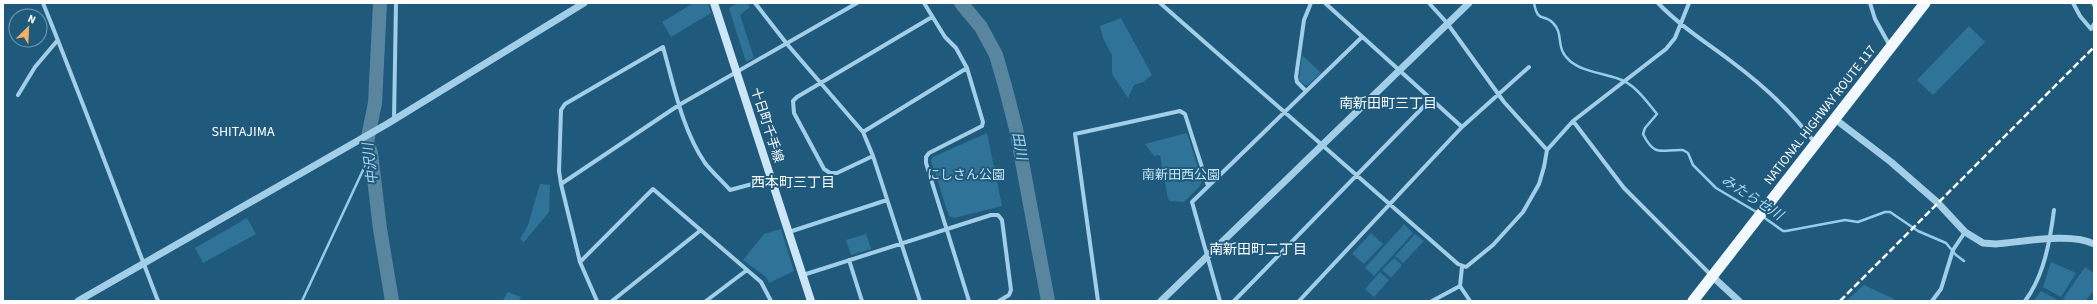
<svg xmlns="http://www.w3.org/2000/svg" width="2097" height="304" font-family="'Source Sans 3','Noto Sans JP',sans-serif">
<rect width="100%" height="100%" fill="#1f5a7d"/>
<!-- green -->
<path fill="#2f7399" d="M694,3H708L711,13L671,37L662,22Z
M738,3H747L750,7L740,15L754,58L746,62L729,8Z
M1121,18L1152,75L1143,82L1134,85L1128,98L1112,74V55L1103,38L1100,26Z
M1969,26L1985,42L1933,95L1917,80Z
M1302,55L1321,73L1308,85H1305L1299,80Z
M987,133L1002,206L954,218L949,216L931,161L933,157Z
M1187,133L1202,181L1200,186L1184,202L1170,201L1168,199L1160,155L1154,156L1145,144Z
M540,184L550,185L549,212L524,242L520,239L528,225Z
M247,218L256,234L203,263L195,248Z
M1404,224L1413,233L1374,276L1365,268Z
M781,229L794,271L769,283L766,277L743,260L764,234Z
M1371,233L1383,244L1364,264L1352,254Z
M866,234L871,249L851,255L846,240Z
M1415,234L1424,241L1403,263L1395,256Z
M1394,258L1402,265L1391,278L1382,270Z
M2051,262L2076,273L2061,297L2043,287Z
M2085,267L2094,273V290L2085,301H2066L2063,299Z
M1380,272L1389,280L1374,297L1365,289Z
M1864,285L1894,299L1892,301H1846Z
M2041,291L2059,301H2034Z
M508,292L521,297L518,301H502Z"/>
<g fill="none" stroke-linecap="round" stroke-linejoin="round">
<!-- stream -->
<path stroke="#95cce9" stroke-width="2.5" d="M1534,3C1538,24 1544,13 1553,23C1565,35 1554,47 1570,61C1583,72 1603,73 1619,79C1635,84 1647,102 1657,114L1645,128L1643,134C1655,158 1661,149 1683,150L1688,153L1693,165L1716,188L1758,213
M1762,216L1783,231H1786L1845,220L1858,222L1885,212H1890L1918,231L1946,243L1956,255L1964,261
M302,301L371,153"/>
<!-- river -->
<path stroke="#5a859f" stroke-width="14" d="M380,3L375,103L367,142L371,153L380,229L392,301
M961,3L981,27L996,55L1005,86L1016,129L1048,301"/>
<!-- minor -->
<path stroke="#a2cee7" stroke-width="4" d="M43,3C83,102 120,202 158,301
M755,3L787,44L863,132L873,156L920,301
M924,3L945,37L956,48L967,68L983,122L982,126L929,153L926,157V163L969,301
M1160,3L1458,264L1466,267L1493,245L1523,212L1539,184L1544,167L1547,150L1573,121L1666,49L1675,38L1689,3
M1325,3L1462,127
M1429,3L1447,23L1504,102L1547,150
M1658,3C1680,26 1707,43 1732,62C1763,85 1792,112 1815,143
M1870,3L1875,19L1890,46
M2073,3L2080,16L2091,29L2094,24
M2093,3L2094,5
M1306,91L1297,82L1296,77L1304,20L1311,3
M18,95L35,67L57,41
M394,119L396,3
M1573,121L1624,188L1711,275
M863,132L967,68
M873,156L837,173H830L824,169L794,113L793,101L797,97L932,17
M561,184L679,105L857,3
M789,232L887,200
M849,260L862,301
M580,262L653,189L761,282L771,301
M1462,267L1460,286L1470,301
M803,275L991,215H998L1002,220L1011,290L1009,295L999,301
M597,301L580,262L561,184L559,171L561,110L565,104L663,47C674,86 682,129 705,163C712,172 722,181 730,190L771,179
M612,301L701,230
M706,301L747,270
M1098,301L1075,134L1180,111L1185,114L1208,186
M1220,301L1192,202L1362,37
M1234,301L1431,99
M1299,301L1462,127L1529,67
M1432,301L1460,286
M1932,301L1941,289L1953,250L1965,232
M2025,301C2044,276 2050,241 2054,210"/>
<!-- tertiary -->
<path stroke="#a2cee7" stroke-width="7" d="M1835,119L1891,162L1938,203L1965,232L1983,243L1996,244C2022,242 2071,232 2094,244
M1713,277L1739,301
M78,301L387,124L584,3
M1161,301L1469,3"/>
<!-- secondary -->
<path stroke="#cce6f6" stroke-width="8" d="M714,3L811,301"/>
<!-- trunk -->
<path stroke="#f2f9fe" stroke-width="11" d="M1693,301L1925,3"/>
<!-- rail -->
<path stroke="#fff" stroke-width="2.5" stroke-dasharray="7 3" stroke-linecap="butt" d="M1840,301L2094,47"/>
</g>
<g text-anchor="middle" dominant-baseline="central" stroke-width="4" stroke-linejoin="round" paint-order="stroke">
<!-- street labels -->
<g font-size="13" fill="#fff" stroke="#1f5a7d">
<text transform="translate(1820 115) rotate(-52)">NATIONAL HIGHWAY ROUTE 117</text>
<text transform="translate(767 125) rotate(72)">十日町千手線</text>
</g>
<!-- park labels -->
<g font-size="13" fill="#c5e4f5" stroke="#1f5a7d">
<text x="966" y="175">にしさん公園</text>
<text x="1181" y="175">南新田西公園</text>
</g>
<!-- neighbourhood labels -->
<g font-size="14" fill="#fff" stroke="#1f5a7d">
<text x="1388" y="104">南新田町三丁目</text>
<text x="243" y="132">SHITAJIMA</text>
<text x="793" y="183">西本町三丁目</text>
<text x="1258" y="250">南新田町二丁目</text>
</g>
<!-- water labels -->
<g font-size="14" font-style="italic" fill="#add8ef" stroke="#1f5a7d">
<text transform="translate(1019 146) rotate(79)">田川</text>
<text transform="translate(371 164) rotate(-97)">中沢川</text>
<text transform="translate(1752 198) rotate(33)">みたらせ川</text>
</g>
</g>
<!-- border -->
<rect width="2097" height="304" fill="none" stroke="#ffffff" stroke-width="8"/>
<!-- north arrow -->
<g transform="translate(28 28) rotate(24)"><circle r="19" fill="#1f5a7d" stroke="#799cb1"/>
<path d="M0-3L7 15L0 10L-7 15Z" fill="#f5ae62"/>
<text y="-6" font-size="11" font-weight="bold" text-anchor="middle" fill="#ffffff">N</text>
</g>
</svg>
